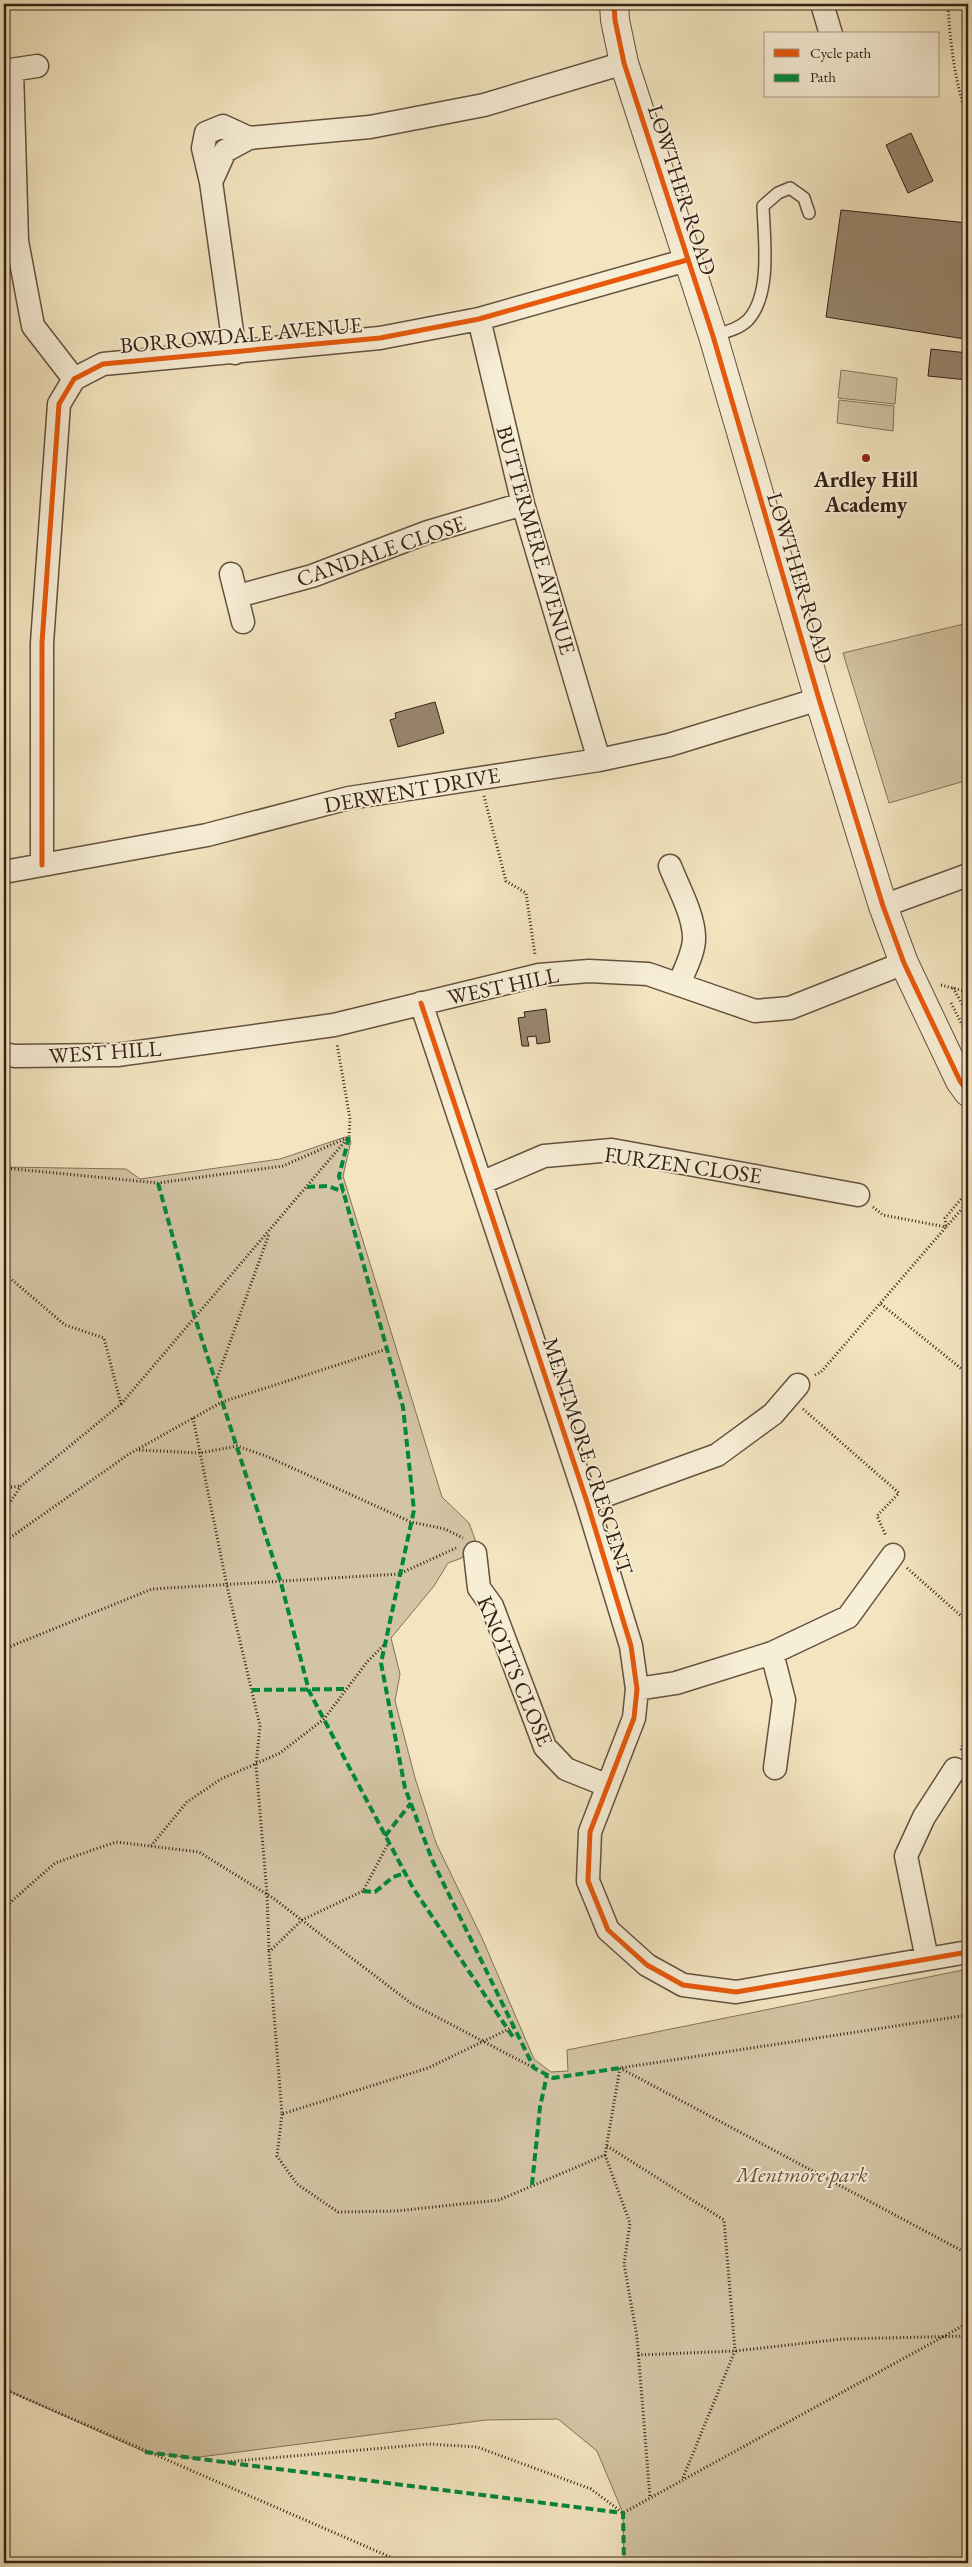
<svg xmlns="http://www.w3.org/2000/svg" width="972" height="2567" font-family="'EB Garamond',serif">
<rect width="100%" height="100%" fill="#f3e5c0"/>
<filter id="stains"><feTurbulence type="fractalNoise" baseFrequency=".004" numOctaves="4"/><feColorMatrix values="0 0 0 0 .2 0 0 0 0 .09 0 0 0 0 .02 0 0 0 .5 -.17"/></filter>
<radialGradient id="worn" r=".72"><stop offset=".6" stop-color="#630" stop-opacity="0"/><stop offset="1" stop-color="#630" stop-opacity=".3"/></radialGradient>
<!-- green -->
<path fill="#d3c4a3" stroke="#84725c" d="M841,370L897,378L895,404L838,398Z
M839,400L894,406L893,431L837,423Z
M968,623V780L889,803L843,653Z
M345,1137L351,1141L343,1176L442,1497L469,1523L476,1542L467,1546L462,1558L448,1563L434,1586L391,1638L400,1674L395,1701L415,1778L436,1843L482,1938L534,2059L551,2072L568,2071L567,2050L968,1969V2563H624L623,2513L597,2451L558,2419L486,2420L192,2458L145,2452L4,2389V1167L126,1169L140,1179L280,1159Z"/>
<!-- building -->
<path fill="#97866e" stroke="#342016" d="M911,133L933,181L908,193L886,145Z
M841,210L968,223V314L965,339L826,317Z
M931,349L968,353V380L928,376Z
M435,702L444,733L398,747L390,720L396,718L395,713Z
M546,1009L550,1042L537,1044L536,1036L527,1037L529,1046H522L518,1018L525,1017L524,1012Z"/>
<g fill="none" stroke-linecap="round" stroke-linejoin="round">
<defs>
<path id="service" d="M713,336C725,332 739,329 748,320C772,294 764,238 763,206L778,193L790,188L804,198L809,213"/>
<path id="minor" d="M822,4L831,34
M12,70L17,241L33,326L74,379
M4,71L37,66
M211,182L225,151L249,138L370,127L484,105L624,63
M479,319L523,504L599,760
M235,353L211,182L203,148L206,133L223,126L249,138
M231,574L243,622
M238,596L312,576L428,532L523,504
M42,865V643L59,404L74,379L103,364L380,338L479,319L687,260
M670,866C678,887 693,913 694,936C695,951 685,969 679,984
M4,872L207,835L349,798L599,760L669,745L819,699
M883,906L968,875
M421,1003L587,1502L631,1646L637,1689L634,1718L590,1832L588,1881L608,1930L647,1965L683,1985L736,1992L968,1952
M4,1054L15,1056L117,1055L334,1025L539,975L589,971L648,974L755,1011L790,1008L904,963
M481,1183L544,1156L612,1150L858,1195
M587,1502L717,1455L773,1414L798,1385
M475,1553L479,1588L492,1606L545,1747L566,1769L606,1785
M772,1653L784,1700L775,1768
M637,1689L676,1683L772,1653L848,1617L893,1555
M927,1959L906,1856L924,1817L955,1769"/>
<path id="tertiary" d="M614,4L615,20L624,63L713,336L819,699L883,906L904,963L960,1081L968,1092"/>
</defs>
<!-- service casing -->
<use href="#service" stroke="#645140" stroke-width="14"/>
<!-- minor casing -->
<use href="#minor" stroke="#645140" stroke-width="25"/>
<!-- tertiary casing -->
<use href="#tertiary" stroke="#645140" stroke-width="30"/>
<!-- path -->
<path stroke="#342016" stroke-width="3" stroke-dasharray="1 2.5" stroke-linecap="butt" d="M948,4C950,43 955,83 968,120
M484,796L506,881L526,893L535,955
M941,985L968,992
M953,988L968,1014
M951,1003L968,1036
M4,1168L158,1183L283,1166L349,1137L350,1119L337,1044
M873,1207L883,1215L946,1227L968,1202
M4,1273L65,1325L104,1338L121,1404L21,1486L4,1511
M881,1304L968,1374
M815,1375L821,1372L946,1227L945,1218L968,1191
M216,1381L269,1234
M121,1404L347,1139
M803,1409L899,1493L877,1516L886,1536
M193,1418L227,1586L260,1726L256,1765L267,1894L269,1952
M139,1450L200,1453L237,1446L266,1456L411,1522L445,1529L463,1538
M4,1488L21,1486
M4,1542L129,1454L222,1402L387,1349
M907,1568L968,1622
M4,1649L152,1589L399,1574L456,1548
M961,1750L968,1727
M389,1842L363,1891L302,1920L269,1952L282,2114L428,2068L513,2027
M151,1846L187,1802L221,1779L280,1753L324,1719L367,1662L384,1645
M4,1908L55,1863L116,1842L199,1852L273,1898L412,2004L534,2068
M620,2068L968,2254
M282,2114L277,2156L297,2184L338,2212L396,2211L499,2200L605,2155L620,2068L968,2015
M607,2146L724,2220L735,2351L682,2480
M605,2155L630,2223L624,2264L637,2337L650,2498
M638,2355L735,2351L842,2339L968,2336
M4,2389L404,2563
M224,2462L429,2444L477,2447L591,2489L623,2513L968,2323"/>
<!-- service -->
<use href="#service" stroke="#f7eed6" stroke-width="11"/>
<!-- minor -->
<use href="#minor" stroke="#f7eed6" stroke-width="22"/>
<!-- tertiary -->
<use href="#tertiary" stroke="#f7eed6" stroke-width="28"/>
<!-- quiet -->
<path stroke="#00873e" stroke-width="4" stroke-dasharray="8 4" stroke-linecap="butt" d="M349,1137L339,1176L403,1407L414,1510L381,1663L405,1788L433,1862L534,2068L553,2078L620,2068
M158,1183L195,1318L281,1583L309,1691L413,1888L513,2037
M307,1187L328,1186L344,1192
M252,1690L346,1689
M385,1836L411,1803
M363,1891L375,1892L393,1877L405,1873
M532,2185L540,2107L547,2075
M145,2452L623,2513L624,2563"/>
<defs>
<path id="cycleway" d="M614,4L615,20L624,63L713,336L819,699L883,906L904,963L960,1081L968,1092
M42,865V643L59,404L74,379L103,364L380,338L479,319L687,260
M421,1003L587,1502L631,1646L637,1689L634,1718L590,1832L588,1881L608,1930L647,1965L683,1985L736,1992L968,1952"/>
</defs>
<!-- cycleway casing -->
<use href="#cycleway" stroke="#f7eed6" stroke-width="8"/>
<!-- cycleway -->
<use href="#cycleway" stroke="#e8590c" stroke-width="5"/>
</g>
<!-- markers -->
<circle fill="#8f2418" stroke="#f7eed6" stroke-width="2" cx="866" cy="458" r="5"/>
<g text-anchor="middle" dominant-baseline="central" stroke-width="4" stroke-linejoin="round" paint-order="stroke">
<!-- street labels -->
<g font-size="22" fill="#342016" stroke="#f7eed6">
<text transform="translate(682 190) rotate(72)">LOWTHER ROAD</text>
<text transform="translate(241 335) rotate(-5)">BORROWDALE AVENUE</text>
<text transform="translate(536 540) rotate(74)">BUTTERMERE AVENUE</text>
<text transform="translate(381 551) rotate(-19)">CANDALE CLOSE</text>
<text transform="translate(800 578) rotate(73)">LOWTHER ROAD</text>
<text transform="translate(412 790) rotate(-10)">DERWENT DRIVE</text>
<text transform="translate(503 986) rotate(-12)">WEST HILL</text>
<text transform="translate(105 1052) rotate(-4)">WEST HILL</text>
<text transform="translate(683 1165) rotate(8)">FURZEN CLOSE</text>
<text transform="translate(588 1456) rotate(72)">MENTMORE CRESCENT</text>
<text transform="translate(515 1671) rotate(67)">KNOTTS CLOSE</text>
</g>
<!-- poi labels -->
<g font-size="22" font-weight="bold" fill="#342016" stroke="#f7eed6">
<text x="866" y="479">Ardley Hill<tspan x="866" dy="25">Academy</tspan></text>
</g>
<!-- park labels -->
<g font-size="22" font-style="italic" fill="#645140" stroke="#f7eed6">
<text x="802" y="2174">Mentmore park</text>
</g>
</g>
<!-- margin -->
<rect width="972" height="2567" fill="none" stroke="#f3e5c0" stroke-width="20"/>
<rect x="5" y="5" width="962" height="2557" fill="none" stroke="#342016" stroke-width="2.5"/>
<rect x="10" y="10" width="952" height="2547" fill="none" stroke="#342016"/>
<!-- legend -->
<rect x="764" y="32" width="175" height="65" fill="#f7eed6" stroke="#a99c89"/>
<rect x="774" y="49" width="25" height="8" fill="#e8590c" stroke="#a99c89"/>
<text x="810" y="58" font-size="15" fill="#342016">Cycle path</text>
<rect x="774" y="74" width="25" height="8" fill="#00873e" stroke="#a99c89"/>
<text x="810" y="82" font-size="15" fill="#342016">Path</text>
<rect width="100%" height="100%" filter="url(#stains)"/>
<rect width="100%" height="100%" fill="url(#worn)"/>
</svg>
